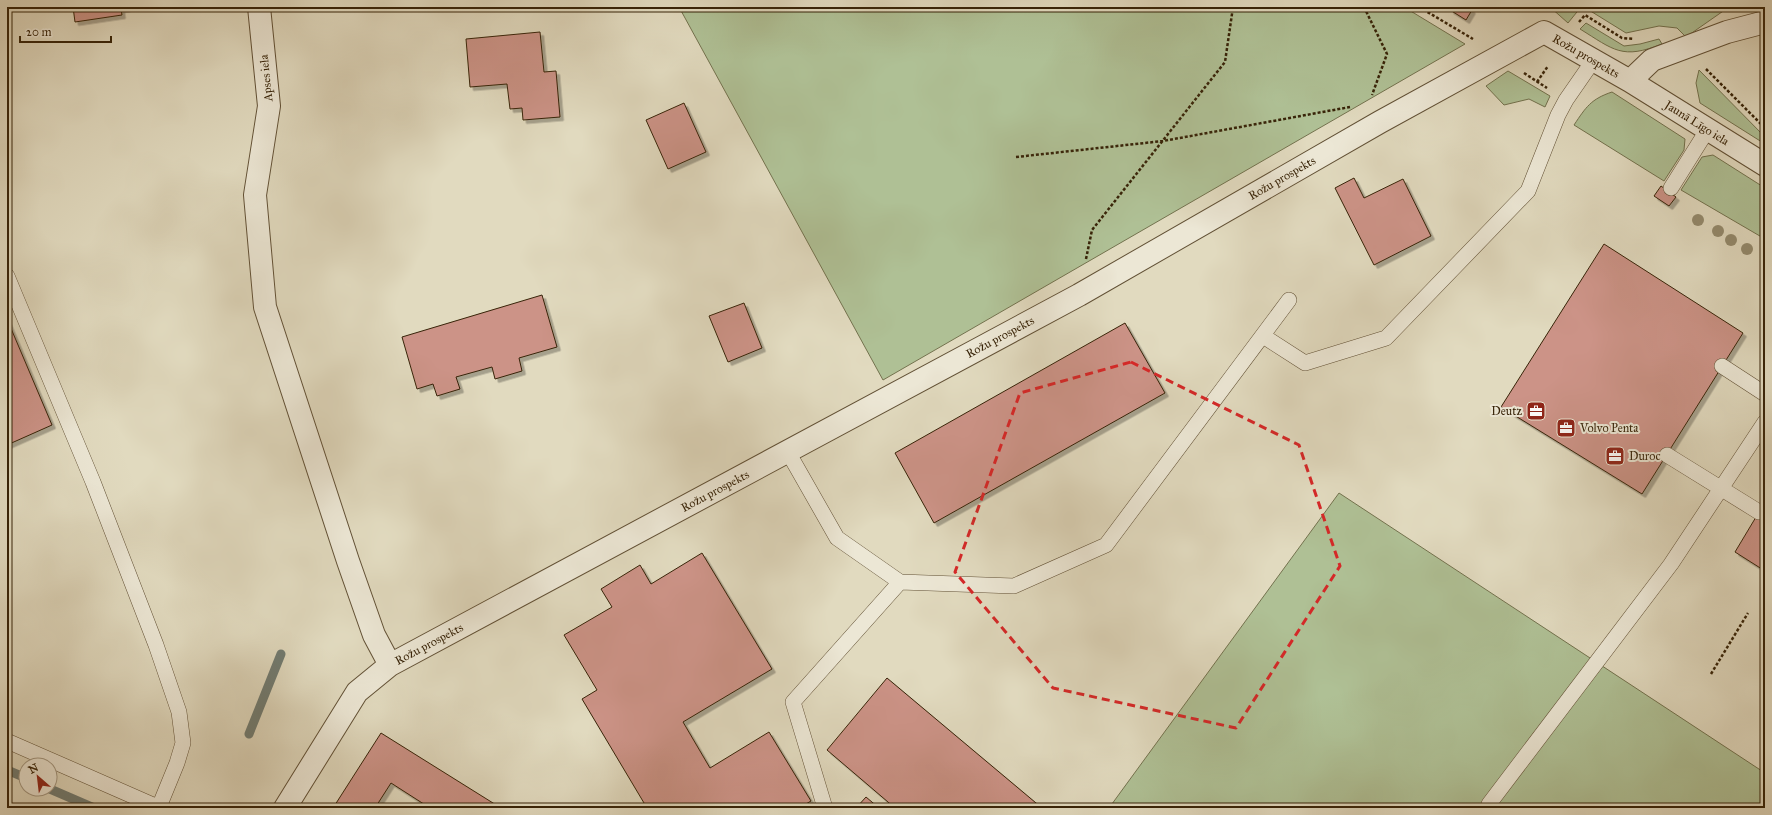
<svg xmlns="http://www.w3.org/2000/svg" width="1772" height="815" font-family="'IM FELL Great Primer',serif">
<defs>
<filter id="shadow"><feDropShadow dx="3.5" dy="3.5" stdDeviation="0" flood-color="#0004"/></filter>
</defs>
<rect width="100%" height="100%" fill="#e1dabf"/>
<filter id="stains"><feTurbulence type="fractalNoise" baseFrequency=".005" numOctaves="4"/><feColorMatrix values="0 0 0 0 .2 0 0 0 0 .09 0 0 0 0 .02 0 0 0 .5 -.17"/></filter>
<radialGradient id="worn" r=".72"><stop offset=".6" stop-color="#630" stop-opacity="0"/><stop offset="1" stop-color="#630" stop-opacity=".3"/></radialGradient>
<!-- green -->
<path fill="#afc095" stroke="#73724e" d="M679,7H1404L1465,44L883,380Z
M1550,7H1581L1568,23Z
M1584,7H1729L1686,37L1677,28L1659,26L1626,33Z
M1586,23L1624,46L1640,44L1659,39L1662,44C1622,60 1614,50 1580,29Z
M1699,70L1765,137V144L1700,103L1696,83Z
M1508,71L1550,96L1545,107L1529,99L1504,105L1486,86Z
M1612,92L1685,139L1684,150L1664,181L1574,125C1586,107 1591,99 1612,92Z
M1713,155L1765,188V239L1681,190L1702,157Z
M1339,493L1765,773V808H1109Z"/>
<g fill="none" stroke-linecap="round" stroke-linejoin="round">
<!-- stream -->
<path stroke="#717c73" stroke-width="9" d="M249,734L281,654
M7,770L26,778
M50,789L94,808"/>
</g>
<!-- building -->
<path fill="#cc9387" stroke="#372308" filter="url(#shadow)" d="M73,7H131L121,9L122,15L75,22Z
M1452,7H1468L1472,10L1466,20L1450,10Z
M540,32L544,72L556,71L560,117L523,120L522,108L510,109L507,84L470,87L466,39Z
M684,103L706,152L668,169L646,120Z
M1354,178L1364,198L1403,179L1431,236L1374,265L1335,188Z
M1661,186L1676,197L1669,206L1654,196Z
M1604,244L1743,333L1642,494L1501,407Z
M542,295L557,347L519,358L522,371L495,379L492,367L456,377L460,389L437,396L433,384L417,389L402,337Z
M744,303L762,348L728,362L709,316Z
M7,319L52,425L7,445Z
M1125,323L1165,393L934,523L895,453Z
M1765,502V571L1735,552Z
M702,553L772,669L683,722L710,768L769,732L811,801L799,808H647L582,699L597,690L564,635L612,607L601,589L640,565L651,584Z
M887,678L1042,808H895L827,750Z
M381,733L501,808H430L391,783L375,808H333Z
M866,797L879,808H856Z"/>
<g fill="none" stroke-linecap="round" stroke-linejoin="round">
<defs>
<path id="service" d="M1671,188L1708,129
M7,276L93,482L156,645L179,712L183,743L177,763L159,807
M1263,336L1305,363L1386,338L1528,191L1558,115L1566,100L1593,61
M1722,366L1765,394
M788,452L837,538L900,582L1014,586L1106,545L1289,300
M1667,455L1759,512
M7,741L160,808
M1489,804L1671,564L1765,422
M825,808L793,702L900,582"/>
<path id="minor" d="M259,7L269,106L255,195L265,307L348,561L374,635L390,665
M1630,81L1765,165
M285,808L357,692L390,665L1079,295L1380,122L1544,32L1630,81L1652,60L1727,32L1765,22"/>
</defs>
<!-- service casing -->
<use href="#service" stroke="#625136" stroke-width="16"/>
<!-- minor casing -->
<use href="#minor" stroke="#625136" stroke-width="24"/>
<!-- path -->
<path stroke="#372308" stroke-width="2.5" stroke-dasharray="3 2" stroke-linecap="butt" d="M1364,7L1387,54L1372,95
M1419,7L1473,39
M1579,22L1585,15L1622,38L1634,39
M1706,69L1765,128
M1524,73L1547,88
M1537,82L1548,66
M1016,157L1163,141L1350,107
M1086,259L1092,230L1225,62L1233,7
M1711,674L1748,613"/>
<!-- service -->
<use href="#service" stroke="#ece7d5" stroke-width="15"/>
<!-- minor -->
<use href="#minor" stroke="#ece7d5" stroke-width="22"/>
</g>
<!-- trees -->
<g fill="#948b6e">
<circle cx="1698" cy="220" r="6"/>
<circle cx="1718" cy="231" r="6"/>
<circle cx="1731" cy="240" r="6"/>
<circle cx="1747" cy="249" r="6"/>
</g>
<!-- marked area -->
<path fill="none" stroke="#d62828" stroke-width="3" stroke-dasharray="8 5" stroke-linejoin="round" d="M1131,362L1299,445L1340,566L1236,728L1053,688L955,572L1020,393Z"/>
<!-- icons -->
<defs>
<symbol id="office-square" viewBox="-11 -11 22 22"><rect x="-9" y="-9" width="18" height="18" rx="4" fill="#8f2418" stroke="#ece7d5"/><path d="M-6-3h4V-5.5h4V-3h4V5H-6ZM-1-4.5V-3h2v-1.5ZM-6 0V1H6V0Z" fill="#fff"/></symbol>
</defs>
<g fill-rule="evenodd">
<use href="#office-square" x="1525" y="400" width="22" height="22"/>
<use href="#office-square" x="1555" y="417" width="22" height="22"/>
<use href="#office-square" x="1604" y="445" width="22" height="22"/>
</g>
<g text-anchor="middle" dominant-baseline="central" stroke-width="4" stroke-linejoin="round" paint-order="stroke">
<!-- street labels -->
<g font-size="12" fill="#372308" stroke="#ece7d5">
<text transform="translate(1586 56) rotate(30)">Rožu prospekts</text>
<text transform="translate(266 78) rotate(-96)">Apses iela</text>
<text transform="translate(1697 123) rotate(32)">Jaunā Līgo iela</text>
<text transform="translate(1282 178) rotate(-30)">Rožu prospekts</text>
<text transform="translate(1000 337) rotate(-28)">Rožu prospekts</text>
<text transform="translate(715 491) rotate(-28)">Rožu prospekts</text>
<text transform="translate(429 644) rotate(-28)">Rožu prospekts</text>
</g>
<!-- poi labels -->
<g font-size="12" fill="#372308" stroke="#ece7d5" text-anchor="start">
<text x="1522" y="411" text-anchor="end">Deutz</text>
<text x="1580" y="428">Volvo Penta</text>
<text x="1629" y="456">Duroc</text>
</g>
</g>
<!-- margin -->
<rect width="1772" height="815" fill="none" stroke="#e1dabf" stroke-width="24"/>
<rect x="8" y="8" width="1756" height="799" fill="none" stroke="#372308" stroke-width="2"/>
<rect x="12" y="12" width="1748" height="791" fill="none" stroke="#372308"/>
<!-- north arrow -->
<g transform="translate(38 777) rotate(332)"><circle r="19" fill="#ece7d5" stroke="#a49983"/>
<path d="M0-3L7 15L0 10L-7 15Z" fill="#8f2418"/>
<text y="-6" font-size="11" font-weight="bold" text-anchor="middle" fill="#372308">N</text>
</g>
<!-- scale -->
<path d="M20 36v6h91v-6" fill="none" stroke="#372308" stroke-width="2"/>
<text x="26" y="36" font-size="12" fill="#372308" stroke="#ece7d5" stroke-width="3" paint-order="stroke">20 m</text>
<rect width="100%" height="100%" filter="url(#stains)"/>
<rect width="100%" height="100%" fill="url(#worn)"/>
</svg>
